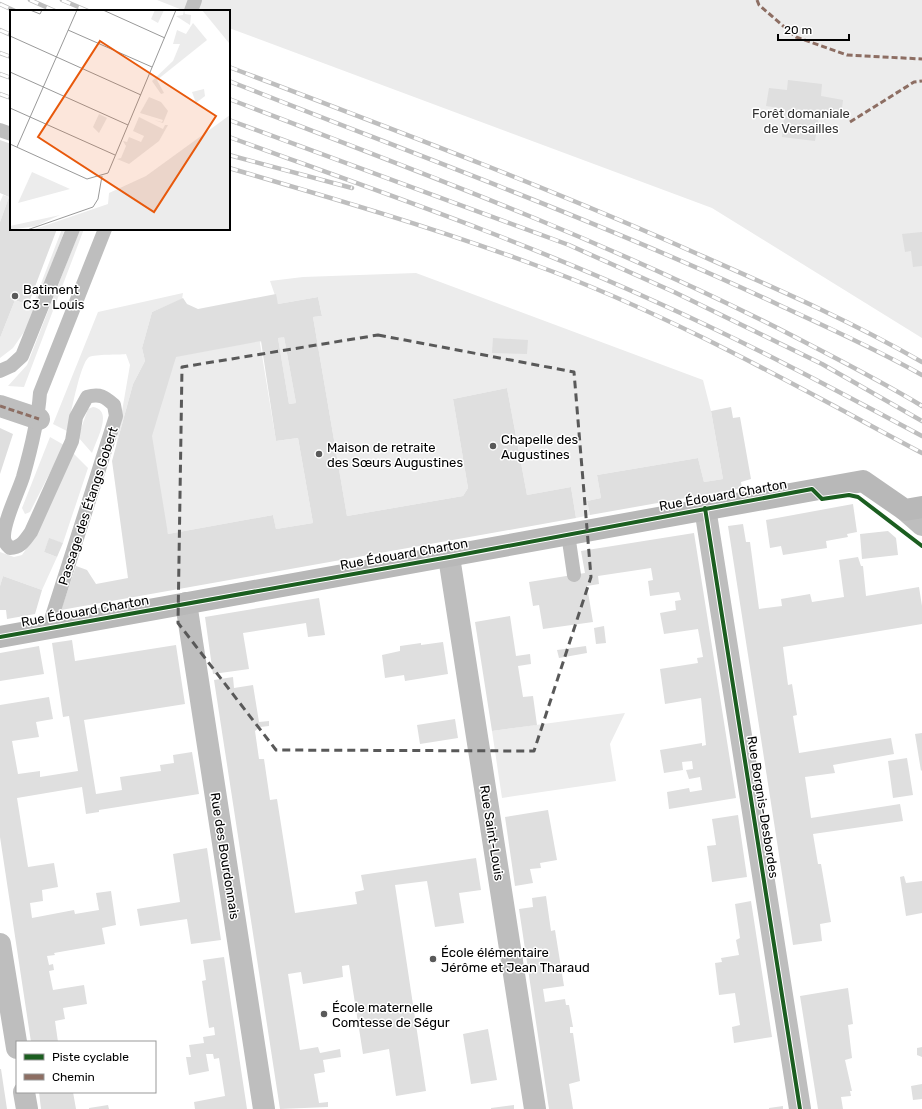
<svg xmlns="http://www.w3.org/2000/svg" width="922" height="1109" font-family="Rubik,sans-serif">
<rect width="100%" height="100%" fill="#fff"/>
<!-- green -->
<path fill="#ececec" d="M157,0H922V338L712,208L229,28V11H185Z
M3,195L9,197L0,222V202Z
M62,229H65L35,309L24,332L13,348L0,358V338L15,300L32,307Z
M80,229H84L24,387L8,386L27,365Z
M416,273L703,380L711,411L723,479L704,482L698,458L597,475L601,498L587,501L590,515L576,518L571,487L527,495L507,388L453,399L468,488L463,496L347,516L313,317L322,316L318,297L278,304L270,281L303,277Z
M183,293L182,299L152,312L142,348L145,361L133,384L116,446L130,365L126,354C118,355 96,354 89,357C80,363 70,418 67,431L53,424L98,312Z
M284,337L296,403L289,404L278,338L261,341L260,343L276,441L298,438L313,523L276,529L273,515L168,534L145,448L173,344Z
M93,407C114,410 96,440 92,453L78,437L88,409Z
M50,437L64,445L30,512L25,514L22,508Z
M72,452L88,468L63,543L49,539L44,552L57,557L42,590L3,576L0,586V552L14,557L22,555L29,545Z
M625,713L610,744L616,781L502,798L492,731Z"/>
<!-- building -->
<path fill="#dfdfdf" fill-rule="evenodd" d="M788,80L822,84L821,96L843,100L841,117L819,115L815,141L782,137L785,109L766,106L769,88L787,90Z
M0,140L11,144V229H57L28,305L15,300L0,338V222L9,197L0,193Z
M922,232V266L913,267L911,251L905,252L902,234Z
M276,294L278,304L318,297L322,316L313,317L347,516L463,496L468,488L453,399L507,388L527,495L571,487L576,518L61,610L76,566L87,570L96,584L128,578L112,461L133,384L145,361L142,348L152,312L183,298L187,304L198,309ZM284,337L296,403L289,404L278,338ZM261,341L276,441L298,438L313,523L276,529L273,515L168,534L152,436L176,357Z
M493,338L528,340L527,354L492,353Z
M731,407L733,418L740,417L751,479L741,482L742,488L590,515L587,501L601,498L597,475L698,458L704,482L723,479L711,411Z
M0,428L13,434L0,474Z
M853,504L857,532L847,534L848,537L826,541L827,548L783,555L781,546L770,548L766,520Z
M743,524L746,542H750L759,609L782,606L781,599L810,594L812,602L844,597L839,560L858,557L861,566H863L866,596L919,587L922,606V624L783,647L788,685L792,684L797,715L793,716L799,753L891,738L894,754L833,765L835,773L805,777L811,818L900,804L903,821L813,834L818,864H821L831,922L820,924L822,941L793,945L728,526Z
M888,531L896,538L898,555L862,559L860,534Z
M694,533L736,798L669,809L667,792L689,788L690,792L702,790L700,777L689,779L686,770L693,769L692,761L682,762L683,770L664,773L660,750L702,743V746L706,745L701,698L665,704L660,669L698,663L697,658L703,657L698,629L664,634L660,613L676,610L675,601L681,600L679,592L650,596L648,581L653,580L651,568L598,576L599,584L587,586L593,622L543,629L539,605L533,606L529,582L585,573L581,551Z
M49,538L63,543L57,557L44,552Z
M3,576L42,590L35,614L7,619L6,610H0V586Z
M319,598L325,635L308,637L306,623L243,633L249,669L213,674L205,617Z
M510,616L516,656L530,654L531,664L518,666L523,697L533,696L537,725L492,731L475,622Z
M604,626L606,643L596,644L594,628Z
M72,640L75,661L176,645L185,704L84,720L96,794L122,790L120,777L161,771L160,765L174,763L173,755L192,752L199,794L99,810V812L86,814L82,787L17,798L28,867L54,863L58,887L42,890L43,901L30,903L32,918L74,910L75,914L99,910L96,893L111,891L116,925L102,928L105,944L54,953L55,955L47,956L49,965L53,964L54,970L49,971L53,990L84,985L87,1004L63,1008L65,1019L55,1021L58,1042H31L0,837V705L49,697L53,719L36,722L39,737L12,741L18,774L40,771V777L78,771L69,716L63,717L52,643Z
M443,642L448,674L405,681L404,675L385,678L382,655L400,651V646L421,643V645Z
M39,646L44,674L0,681V653Z
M586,646L587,653L559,658L557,650Z
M233,677L234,688L253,685L259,722L269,721V726L260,727L255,731L259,759H264L270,800L277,799L295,913L357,904L355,892L364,890L361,875L476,858L481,890L459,893L464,923L435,927L427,881L395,885L426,1091L396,1096L389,1049L363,1054L349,965L342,966L343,977L303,984L301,972L288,974L300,1050L318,1047L320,1053L340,1049L341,1057L323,1060L325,1072L314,1074L319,1103L328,1102V1107L280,1109L214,680Z
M455,719L458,738L420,744L417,725Z
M922,733V770L921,771L915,734Z
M907,758L913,795L893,798L888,761Z
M548,810L557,860L540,863L541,868L530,869L533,883L515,886L505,817Z
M738,815L747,877L712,882L707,846L716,845L712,819Z
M207,848L221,940L191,944L187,919L140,926L137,909L180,902L173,854Z
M904,876L906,883L922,881V913L906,916L900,877Z
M546,896L551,931L555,930L564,986L543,989L545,1002L565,999L566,1005H569L573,1027H570V1033H573L580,1081L569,1084L573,1109H549L519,909L533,907L532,898Z
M751,901L772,1037L734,1043L732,1027L740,1025L735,993L719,995L715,963L722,962L721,958L739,955L736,940L740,938L735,904Z
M224,957L247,1109H195L194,1102L225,1096L219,1058L214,1059L213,1054H206L209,1071L189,1075L186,1057H191L189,1045L204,1043L203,1037L215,1035L214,1027L209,1028L202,981L206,980L203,960Z
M848,988L853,1024L848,1025L852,1058L845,1060L852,1091H850L851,1096L841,1097L843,1109H818L800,996Z
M488,1029L497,1080L471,1084L463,1034Z
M922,1047V1057L917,1055V1048Z
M0,1069H1L7,1109H0Z
M922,1084V1099L913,1100L911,1086Z
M39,1092H73L76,1109H41Z
M108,1105L109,1109H89V1108Z
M514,1105V1109H491V1108Z
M783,1106V1109H769V1108Z"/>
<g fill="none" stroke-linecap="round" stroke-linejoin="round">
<!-- lane -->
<path stroke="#bebebe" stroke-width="14" d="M191,11L195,0
M0,130L11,134
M0,371L11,366L22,356L73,229
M568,534L574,575
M48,629L116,416L114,405C105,397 100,393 87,397L76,417L72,441L31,532C25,540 21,548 10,548C7,545 4,543 4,538C3,522 18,493 23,477C31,449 38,422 40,393L105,229"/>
<!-- street -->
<path stroke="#bebebe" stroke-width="22" d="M0,406L39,419
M705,508L800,1109
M905,510L922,525
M449,557L535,1109
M186,603L264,1109
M0,944L17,1048
M24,1092L27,1109"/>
<!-- secondary -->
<path stroke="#b8b8b8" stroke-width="22" d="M0,637L863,481L905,510L922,507"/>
<defs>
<path id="rail" d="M30,0L55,11
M62,0L88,11
M0,4L15,11
M0,30L11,35
M0,53L11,57
M229,67C387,127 545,186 700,255C775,288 851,321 922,362
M0,74L11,78
M229,81C413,154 600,221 779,305C827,327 876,349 922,375
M0,94L11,98
M229,99C420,172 612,243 795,337C837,359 881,381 922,406
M229,120L569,245L674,292L822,364L922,421
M229,137C372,189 516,238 654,301C746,342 834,389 922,436
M229,155L352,188
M229,168C332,198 435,228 535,265C670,314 796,386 922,453"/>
</defs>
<!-- rail casing -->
<use href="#rail" stroke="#bebebe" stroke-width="4.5"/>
<!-- rail -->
<use href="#rail" stroke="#fff" stroke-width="3" stroke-dasharray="9" stroke-linecap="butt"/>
<!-- quiet -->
<path stroke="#8d6e63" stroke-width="3" stroke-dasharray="6 3" stroke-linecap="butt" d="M757,0L759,5L796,37L847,55L922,59
M850,122L914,82L922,81
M0,406L39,419"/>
<defs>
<path id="cycleway" d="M705,508L800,1109
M0,637L449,557L812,489L822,499L849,495L858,497L922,546"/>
</defs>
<!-- cycleway casing -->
<use href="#cycleway" stroke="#fff" stroke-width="6"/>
<!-- cycleway -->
<use href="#cycleway" stroke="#1b5e20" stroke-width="4"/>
</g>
<!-- marked area -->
<path fill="none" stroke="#595959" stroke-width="3" stroke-dasharray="8 5" stroke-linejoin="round" d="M378,335L574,372L591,577L534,751L276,750L178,623L182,367Z"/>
<!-- markers -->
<g fill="#595959" stroke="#fff" stroke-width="1.5">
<circle cx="15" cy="296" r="4"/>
<circle cx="493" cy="446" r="4"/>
<circle cx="319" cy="454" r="4"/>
<circle cx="433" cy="959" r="4"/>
<circle cx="324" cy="1014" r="4"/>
</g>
<g text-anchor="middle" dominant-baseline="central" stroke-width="3" stroke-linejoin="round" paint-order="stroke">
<!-- park labels -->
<g font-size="13" fill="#333" stroke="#fff">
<text x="801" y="113">Forêt domaniale<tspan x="801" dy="15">de Versailles</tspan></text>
</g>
<!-- poi labels -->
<g font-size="13" fill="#000" stroke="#fff" text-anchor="start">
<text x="23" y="289">Batiment<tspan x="23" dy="15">C3 - Louis</tspan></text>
<text x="501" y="439">Chapelle des<tspan x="501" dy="15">Augustines</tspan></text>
<text x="327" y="447">Maison de retraite<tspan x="327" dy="15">des Sœurs Augustines</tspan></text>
<text x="441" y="952">École élémentaire<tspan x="441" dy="15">Jérôme et Jean Tharaud</tspan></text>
<text x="332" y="1007">École maternelle<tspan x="332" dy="15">Comtesse de Ségur</tspan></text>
</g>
<!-- street labels -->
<g font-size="13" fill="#000" stroke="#fff">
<text transform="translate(723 495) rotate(-10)">Rue Édouard Charton</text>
<text transform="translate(88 506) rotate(-72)">Passage des Étangs Gobert</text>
<text transform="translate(404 554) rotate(-10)">Rue Édouard Charton</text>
<text transform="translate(85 611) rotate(-10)">Rue Édouard Charton</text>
<text transform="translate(763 807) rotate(81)">Rue Borgnis-Desbordes</text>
<text transform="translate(492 833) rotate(81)">Rue Saint-Louis</text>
<text transform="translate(225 856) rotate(81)">Rue des Bourdonnais</text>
</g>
</g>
<!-- overview -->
<g transform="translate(10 10)">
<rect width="220" height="220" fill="#fff"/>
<path d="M145,0H154L148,13L141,9ZM174,0L175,4L181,5L180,15L166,6L173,5ZM192,0H220V32L219,33ZM183,13L197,30L147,70L154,83L151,84L142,71L163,51L170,34H163L167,20L176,24ZM194,79L195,86L186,93L182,82ZM139,87L151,92L158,101L153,113L144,110L152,112L153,110L130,103ZM89,104L97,108L89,123L83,117ZM220,105V220H22L98,194L99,183L136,166ZM129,107L153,119L155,115H158L149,131L119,154L107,149L111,148L116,136L113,131L117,132L119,127L131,132L134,126L123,121ZM22,162L60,179L8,193ZM50,205L26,216L0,220V216Z" fill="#ececec"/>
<path fill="none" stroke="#999" stroke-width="1" d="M20,0L30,4L32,0M93,0L155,28M58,20L142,57M0,26L131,85M0,62L118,115M0,98L105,145M0,134L77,169L98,163L166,0M7,137L67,0M17,220L83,197L88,189L92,166"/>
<path fill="#e8590c" fill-opacity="0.15" stroke="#e8590c" stroke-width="2" d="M90,31L206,106L144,202L28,127Z"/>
<rect width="220" height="220" fill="none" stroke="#000" stroke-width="2"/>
</g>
<!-- legend -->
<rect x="16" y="1041" width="140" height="52" fill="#ffffff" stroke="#999999"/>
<rect x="24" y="1054" width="20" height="6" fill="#1b5e20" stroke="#999999"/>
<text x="52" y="1061" font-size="12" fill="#000000">Piste cyclable</text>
<rect x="24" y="1074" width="20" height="6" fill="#8d6e63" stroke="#999999"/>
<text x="52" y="1081" font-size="12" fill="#000000">Chemin</text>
<!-- scale -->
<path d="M778 34v6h71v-6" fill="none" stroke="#000000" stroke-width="2"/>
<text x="784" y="34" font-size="12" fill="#000000" stroke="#ffffff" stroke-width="3" paint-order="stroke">20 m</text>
</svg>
